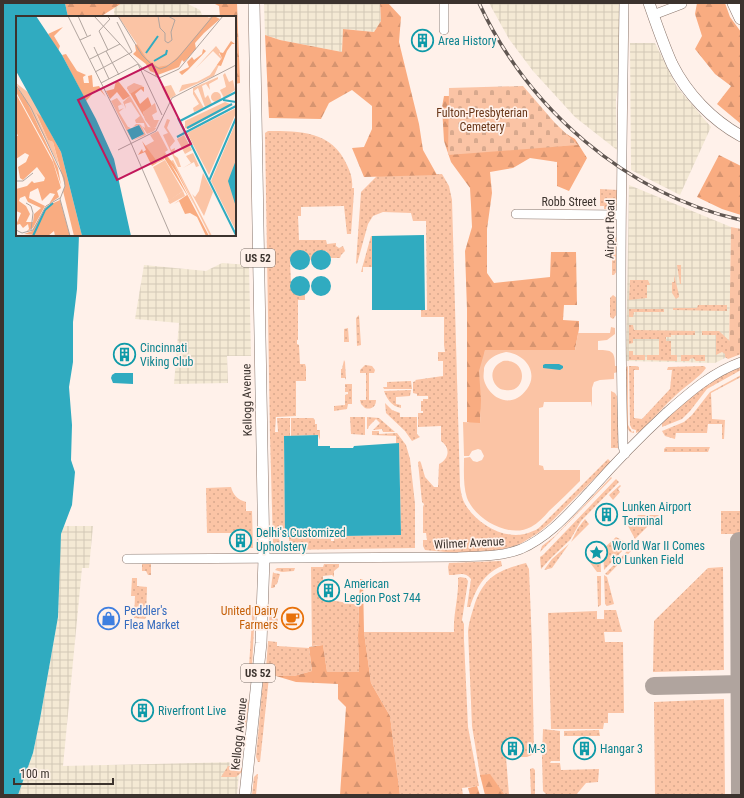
<svg xmlns="http://www.w3.org/2000/svg" width="744" height="798" font-family="'Roboto Condensed',sans-serif">
<defs>
<pattern id="industrial-grid" width="8" height="8" patternUnits="userSpaceOnUse"><rect width="8" height="8" fill="#f4e9d4"/><path d="M0 4h8M4 0v8" fill="none" stroke="#d2c8b6"/></pattern>
<pattern id="grass-dots" width="8" height="8" patternUnits="userSpaceOnUse"><rect width="8" height="8" fill="#fbc4a5"/><path d="M2 2h.1M6 6h.1" fill="none" stroke="#d8a98e" stroke-width="1.8" stroke-linecap="round"/></pattern>
<pattern id="forest-firs" width="22" height="20" patternUnits="userSpaceOnUse"><rect width="22" height="20" fill="#f9ac81"/><path d="M5 1l3.5 6h-7zM16 11l3.5 6h-7z" fill="#d69470"/></pattern>
<pattern id="cemetery-stones" width="16" height="16" patternUnits="userSpaceOnUse"><rect width="16" height="16" fill="#fbc4a5"/><path d="M2 7V4a2 2 0 0 1 4 0v3zM10 15v-3a2 2 0 0 1 4 0v3z" fill="#d8a98e"/></pattern>
</defs>
<rect width="100%" height="100%" fill="#fff1ea"/>
<!-- industrial -->
<path fill="url(#industrial-grid)" d="M122,3H186L200,10L203,17H114V8Z
M264,3H380L381,21L374,32L343,29L342,52L280,40L265,35Z
M489,3H619V81L616,99L617,150L575,117L533,71L509,39Z
M630,43H655L677,87L711,127L680,195L631,170Z
M629,185L731,227L729,356L715,363L626,361Z
M222,263L249,265L251,356H227L228,383L174,384L179,323L135,319L144,265L206,271Z
M64,526H93L89,568H82L63,766L240,762L237,795H18L33,753L40,719L58,617L59,557L61,534Z"/>
<!-- grass -->
<path fill="url(#grass-dots)" d="M268,131C300,131 332,131 347,165C351,173 353,181 352,188H354V192L351,234H347L344,206L301,207V216H298L299,240H326L327,244L336,243V246L339,248L343,246L345,251L341,255L340,258H331L326,251L310,260L307,254L305,252L290,262L291,282L297,295L305,294V300H298V340H297V344L299,345L300,364H305L306,367V381H296V416L276,417L275,432H278L277,418H290V436H284L285,532L280,535L279,540L286,544L289,543V537L331,536V541H334V536L401,535L399,443H396V436L372,435V431H379V434L397,433L406,445L410,459L415,504V548L280,550V549L275,547L273,545L270,436L265,133Z
M442,174L449,186L452,200L460,486C461,493 462,499 465,504C478,526 509,543 533,531C537,530 540,527 543,524L608,459L611,462L550,523L538,533L520,544L494,552L456,553L425,550L423,546V540H427L426,533H423V507L424,504L422,502L418,462L420,461L421,463L425,477L434,487H438L439,464C449,459 451,448 441,441V426L418,427V413H423V411H421V401H423V399H428V396H417V394L413,393V382L416,381L415,380L443,376V361H438V352H445L444,345V317H421V310H427L426,221H413L411,213L383,212L373,216L368,224L357,264L356,263L361,192L377,176Z
M600,189L618,190C618,203 620,209 604,209V206H600Z
M371,236H372V267H363V272H361Z
M615,237H617V271L614,275H612V249H615Z
M677,265H681V284H680Z
M674,275L679,295V297L676,299L672,293V282H674Z
M630,280H648L650,285H647V298L629,300Z
M613,295L617,298V314L613,319L610,317V298Z
M698,305H727V311L673,310V308H697Z
M629,309H664V312H634L633,317H629Z
M359,315L361,345L357,346L356,318Z
M629,325H633L634,330L695,331V335H671V337H666V341H671V355H677V361L647,360V355H659V339H633V343L629,344Z
M348,328L349,342H344V329Z
M702,331H719L736,347H741V354L728,359L725,357V354L722,352L716,355V335H702Z
M629,351H633V355H645V360H629Z
M681,355H705V361H696L693,358L690,359L689,361H681Z
M344,360L345,362L346,380L345,378H341V369H342Z
M365,365L372,366L375,370L374,373H369V400H376C376,407 371,410 365,408L361,404L360,400H366V373H360V370Z
M628,366V425L632,432L634,431V433L630,432L627,428L625,368Z
M629,366H636L639,367V370H634V418L642,419L670,389L672,370H667L668,367L704,366L706,368C699,378 685,386 676,395C664,406 653,419 641,431L636,433V430L632,429L630,425Z
M741,367V370L707,389L690,411L682,419L662,427V423L680,405L708,384L709,385L710,384V383L726,373Z
M741,375V377L711,393L712,419L725,420L724,439H722V424H708L707,433H676L675,439L665,436L662,431L684,422L692,415L710,392Z
M411,381L412,389H384L383,387H387V382Z
M345,384H352V404H348L347,409L334,411V406L345,405V395L348,394V392H345V388L346,387H345Z
M411,390L410,396L396,397V404L401,405V408C391,406 387,399 384,391Z
M611,391L615,393L618,398V448H611Z
M385,403L392,410L400,413V417H417V434L420,437L412,441L405,431L386,413Z
M350,417H365V435L351,434Z
M367,417L379,418L395,432H383L382,429L373,430L380,423L376,419L369,426L368,429H367Z
M291,418H313L315,420V424H317V430H320V440L318,435L291,436Z
M666,447H710L708,452H664V449Z
M611,477L612,478L540,552L542,546L555,536Z
M616,479L619,482L581,521L570,540L551,558L541,569L540,557L543,555Z
M620,485L621,486L618,489L620,492L613,500L609,495Z
M231,487C233,495 238,500 246,502V511H252L253,548H249V533H207L206,488Z
M642,503L650,512H636V510Z
M721,511H741V534H721Z
M638,515H659L635,539L628,526Z
M585,519L589,524L571,542L578,528Z
M616,537L629,544L604,570L603,549Z
M569,544L552,568L544,570L552,559Z
M600,545L601,572H597L588,560L590,558L589,557L591,555H599L598,552H594Z
M631,547L633,549L608,575L605,574Z
M501,561L502,566C483,574 476,589 470,607H467L471,579C464,570 457,576 449,575L448,567L449,563Z
M142,562H151V575H148L146,571H142Z
M526,563L529,569L532,645L534,754L527,757H506L509,795H504L490,775H480L472,726L468,631C469,621 472,613 475,603C485,576 499,570 526,563Z
M324,564H339V567L334,571V577L332,575L323,576V601H336L359,605L358,636L359,672H327L323,645L312,646L311,567H323Z
M723,567L724,670L653,672L654,621L708,568Z
M277,568H295L294,571L282,572L275,570Z
M273,572L274,573L280,574L277,584L275,585V587L273,588H271Z
M604,575L607,577L614,604L607,606L605,604Z
M597,576H601V605L598,607Z
M460,577L466,578L468,581L462,620L464,624V640L468,727L479,786L462,788L463,795H400L390,716L371,683L364,632H454C453,614 459,597 458,578Z
M132,578H137V586L147,587L146,617L145,619L134,618L135,596H131Z
M253,607L255,608L252,667H249L252,619L251,608Z
M270,608H279V612L275,614L274,617L278,619V623H269Z
M604,610H616L622,632H604L605,642H623L624,713H608V723H604L603,729H551L548,613L597,611V619H604Z
M268,641L277,642V646L309,648L312,671L294,676H271L269,677L260,762H258L256,757L264,670L266,669Z
M246,699L249,700L246,726L244,727Z
M724,699L725,795H655L654,702Z
M543,729L560,731V761H551L550,763H560L561,770L599,769L598,782L586,783L576,795H547L543,791L542,758Z
M599,730L600,736H564V731Z
M228,766L237,767L242,768V772L236,777H221Z
M533,768L535,770V795H531L530,769Z
M257,774H258L256,795H252L254,777Z"/>
<!-- forest -->
<path fill="url(#forest-firs)" d="M65,3H122L100,17H68Z
M213,3H237L240,83L235,84V17H220L219,6Z
M380,3H388L401,17L399,42L419,124L423,150L437,175L364,177L352,148L364,147L372,129V106L352,90L329,103L321,119L269,118L265,35L280,40L342,52L343,29L374,32L381,21Z
M697,3H725L730,17L741,32V124L717,104L731,86L715,74L695,49L702,36L695,14Z
M444,96H461L546,122L575,139L587,158L569,191L557,186V162L530,158L513,168L490,172L492,193L487,229V273L494,283L550,277L551,252H576L577,305H564L563,320L579,321V329L575,350H485L480,423L472,424L467,422V309L465,251L472,227L471,205L470,188L451,162L444,141L442,107Z
M719,155L741,166V215L722,209L697,197Z
M360,579H363L364,632L371,683L390,716L400,795H340L346,707L338,699V684L296,682L276,676H294L312,671L309,647L323,645L327,672H359L358,636Z
M490,774L504,794V795H485L480,775Z
M477,786L480,795H470L468,788Z"/>
<!-- cemetery -->
<path fill="url(#cemetery-stones)" d="M523,86L555,123L578,145L448,155L449,88Z
M731,227L741,229V352L729,356Z"/>
<!-- park -->
<path fill="#fbc4a5" fill-rule="evenodd" d="M611,327L615,328V334L607,340L598,341V350C612,350 615,351 615,366H618V372L614,373V379L600,380L594,382L592,388V407L591,402H544L543,407L539,408V465L543,466L544,470H580V481C570,491 560,501 549,511C544,517 538,523 531,527C509,539 475,519 467,498C463,486 464,470 464,458L470,457L473,461L477,462L482,460L484,456L481,450L478,449L472,451L469,456H464L463,422C469,422 474,423 480,423L481,400L479,371L485,350H575L578,333H610ZM506,352C525,354 539,372 527,389C500,426 456,362 506,352Z
M503,361C529,358 527,394 505,390C501,390 497,387 495,384C489,374 494,365 503,361Z"/>
<!-- water -->
<path fill="#30abc0" d="M3,3H65L68,17H17V235H79L77,289L73,322V362L69,387L72,425L71,460L75,472L72,505L61,534L58,617L40,719L33,753L18,795H3Z
M424,235L425,310H372V236Z
M311 260a10 10 0 1 1 20 0a10 10 0 1 1-20 0Z
M290 260a10 10 0 1 1 20 0a10 10 0 1 1-20 0Z
M311 286a10 10 0 1 1 20 0a10 10 0 1 1-20 0Z
M290 286a10 10 0 1 1 20 0a10 10 0 1 1-20 0Z
M545,364H559L563,366V368L560,370L543,368V365Z
M115,373H133V384L113,383L111,378L112,375Z
M318,435V446H330V448H353L354,446L399,443L401,535L285,537L284,436Z"/>
<g fill="none" stroke-linecap="round" stroke-linejoin="round">
<!-- taxiway -->
<path stroke="#b0a49e" stroke-width="18" d="M739,541L740,795
M654,686L741,684"/>
<defs>
<path id="minor" d="M624,3C622,150 619,298 623,446L625,454
M653,15L682,4
M444,30V3
M516,214L621,215
M127,559L458,557C479,556 500,557 521,549C549,537 569,513 590,491C614,464 639,438 666,413C690,392 711,373 741,362"/>
<path id="major" d="M649,3C656,23 663,44 672,64C687,94 712,120 741,136
M245,795L261,643L264,559L254,3"/>
<path id="highway" d="M734,3L741,18"/>
</defs>
<!-- minor casing -->
<use href="#minor" stroke="#8a766c" stroke-width="10"/>
<!-- major casing -->
<use href="#major" stroke="#8a766c" stroke-width="12"/>
<!-- highway casing -->
<use href="#highway" stroke="#8a766c" stroke-width="14"/>
<!-- minor -->
<use href="#minor" stroke="#fff" stroke-width="9"/>
<!-- major -->
<use href="#major" stroke="#fff" stroke-width="11"/>
<!-- highway -->
<use href="#highway" stroke="#fff" stroke-width="13"/>
<defs>
<path id="rail" d="M479,3C528,109 626,194 741,220"/>
</defs>
<!-- rail casing -->
<use href="#rail" stroke="#615752" stroke-width="3.5"/>
<!-- rail -->
<use href="#rail" stroke="#fff1ea" stroke-width="2" stroke-dasharray="6" stroke-linecap="butt"/>
</g>
<!-- icons -->
<defs>
<symbol id="building-ring" viewBox="-11 -11 22 22"><circle r="9.5" fill="#fff1ea" stroke="#0f9aa8" stroke-width="1.5"/><path d="M-4-6H4V6H1V3H-1V6H-4ZM-2.5-4.3h1.7v1.8h-1.7ZM.8-4.3h1.7v1.8H.8ZM-2.5-1h1.7V.8h-1.7ZM.8-1h1.7V.8H.8Z" fill="#0f9aa8"/></symbol>
<symbol id="sight-ring" viewBox="-11 -11 22 22"><circle r="9.5" fill="#fff1ea" stroke="#0f9aa8" stroke-width="1.5"/><path d="M0-6L1.8-2.2L6-1.7L2.9 1.2L3.7 5.4L0 3.3L-3.7 5.4L-2.9 1.2L-6-1.7L-1.8-2.2Z" fill="#0f9aa8"/></symbol>
<symbol id="shop-ring" viewBox="-11 -11 22 22"><circle r="9.5" fill="#fff1ea" stroke="#3f7fe0" stroke-width="1.5"/><path d="M-5-2.5h2.3a2.7 3.5 0 0 1 5.4 0H5L5.5 6h-11ZM-1.5-2.5h3a1.5 2.3 0 0 0-3 0Z" fill="#3f7fe0"/></symbol>
<symbol id="cafe-ring" viewBox="-11 -11 22 22"><circle r="9.5" fill="#fff1ea" stroke="#e8710a" stroke-width="1.5"/><path d="M-5.5-4.5H6V0H3Q3 3.5 0 3.5H-2.5Q-5.5 3.5-5.5 0ZM3-3.2v2h1.7v-2ZM-6 4.5H4V6H-6Z" fill="#e8710a"/></symbol>
</defs>
<g fill-rule="evenodd">
<use href="#building-ring" x="410" y="28" width="25" height="25"/>
<use href="#building-ring" x="112" y="342" width="25" height="25"/>
<use href="#building-ring" x="594" y="502" width="25" height="25"/>
<use href="#building-ring" x="228" y="528" width="25" height="25"/>
<use href="#sight-ring" x="584" y="540" width="25" height="25"/>
<use href="#building-ring" x="316" y="578" width="25" height="25"/>
<use href="#shop-ring" x="96" y="606" width="25" height="25"/>
<use href="#cafe-ring" x="280" y="606" width="25" height="25"/>
<use href="#building-ring" x="130" y="698" width="25" height="25"/>
<use href="#building-ring" x="500" y="736" width="25" height="25"/>
<use href="#building-ring" x="572" y="736" width="25" height="25"/>
</g>
<g text-anchor="middle" dominant-baseline="central" stroke-width="3.5" stroke-linejoin="round" paint-order="stroke">
<!-- shield labels -->
<g fill="#fff1ea" stroke="#766c66" stroke-width="1">
<rect x="241" y="249" width="34" height="18" rx="3"/>
<rect x="241" y="664" width="34" height="18" rx="3"/>
</g>
<g font-size="11" font-weight="bold" fill="#3c332e">
<text x="258" y="258">US 52</text>
<text x="258" y="673">US 52</text>
</g>
<!-- culture labels -->
<g font-size="12" fill="#0d838f" stroke="#fff1ea" text-anchor="start">
<text x="438" y="41">Area History</text>
<text x="140" y="348">Cincinnati<tspan x="140" dy="14">Viking Club</tspan></text>
<text x="622" y="507">Lunken Airport<tspan x="622" dy="14">Terminal</tspan></text>
<text x="256" y="533">Delhi's Customized<tspan x="256" dy="14">Upholstery</tspan></text>
<text x="612" y="546">World War II Comes<tspan x="612" dy="14">to Lunken Field</tspan></text>
<text x="344" y="584">American<tspan x="344" dy="14">Legion Post 744</tspan></text>
<text x="158" y="711">Riverfront Live</text>
<text x="528" y="749">M-3</text>
<text x="600" y="749">Hangar 3</text>
</g>
<!-- park labels -->
<g font-size="12" fill="#6a381a" stroke="#fff1ea">
<text x="482" y="113">Fulton-Presbyterian<tspan x="482" dy="14">Cemetery</tspan></text>
</g>
<!-- street labels -->
<g font-size="12" fill="#3c332e" stroke="#fff1ea">
<text x="569" y="202">Robb Street</text>
<text transform="translate(610 229) rotate(-89)">Airport Road</text>
<text transform="translate(247 400) rotate(-91)">Kellogg Avenue</text>
<text transform="translate(469 543) rotate(-3)">Wilmer Avenue</text>
<text transform="translate(239 734) rotate(-84)">Kellogg Avenue</text>
</g>
<!-- shop labels -->
<g font-size="12" fill="#366cbe" stroke="#fff1ea" text-anchor="start">
<text x="124" y="611">Peddler's<tspan x="124" dy="14">Flea Market</tspan></text>
</g>
<!-- food labels -->
<g font-size="12" fill="#c56008" stroke="#fff1ea" text-anchor="end">
<text x="278" y="611">United Dairy<tspan x="278" dy="14">Farmers</tspan></text>
</g>
</g>
<!-- overview -->
<g transform="translate(16 16)">
<rect width="220" height="220" fill="#fff1ea"/>
<path d="M200,30L204,35L203,38L206,42L198,60L163,76L166,69L181,66L194,59L205,43L197,35L179,53ZM209,57L213,66L217,64L219,74L208,82L204,74L210,71L207,59ZM202,61V63L193,68L194,74L190,68L186,70L189,82L192,79L196,88L189,91L182,72L178,75L188,92L178,96L177,92L183,88L177,78V72ZM0,67L13,77L23,93L26,101L20,98L32,124L37,126L43,149ZM195 81a5 5 0 1 1 10 0a5 5 0 1 1-10 0ZM114,80L132,111L141,112L145,101L142,110L138,115L131,118L126,110L129,112L128,107H120L119,104L124,100L115,86L109,88L110,93L107,86ZM101,82L108,91L106,88L102,90L103,94L108,92L103,96L112,111H113L115,113L111,114L116,125L128,118L123,109L117,111L120,108H123L125,109L130,119L116,125L95,85ZM209,86L217,89L172,113L169,112V105ZM220,92V97L193,159L171,117ZM151,103L154,104L151,112L159,125L154,131L155,134L159,132L158,139L162,142L165,151H162L147,119L152,117L148,111ZM220,106V215L195,165ZM142,115L152,134L149,136L155,145L157,144L196,220H194L158,148L149,138L148,144L141,147L129,130L138,125L134,119ZM168,119L176,134L169,138L161,123ZM177,137L183,150L180,151L178,146L167,152L175,147L170,140ZM187,157L197,176L188,200L176,178L179,181L183,175ZM167,175L169,180L154,188L152,185Z" fill="#fbc4a5"/>
<path d="M198,0L204,3L188,17L179,27L180,33L168,46L166,44L163,51L139,60V57L134,55L130,48L117,38L120,35L119,29ZM47,11L38,20L44,30L42,35L32,18ZM215,25L219,28H216L211,35L205,50L201,49L206,42L203,36L207,37ZM187,33L190,35L172,54L166,59L163,56L173,51L171,46L176,41L178,44L186,38ZM50,38L61,55L70,59L67,61L68,67H73L72,60L76,59L77,71L83,70L90,81L84,74H80L70,85L46,39ZM100,65L103,66L114,80L107,84L101,76L94,83L90,75L98,73ZM0,70L10,84L42,152L45,169L36,142L0,76ZM122,70L128,71V76L125,73L119,78L124,88L132,81L136,91L127,96L130,104L111,72ZM0,78L37,146L45,172L41,175L43,181L33,188L39,178L34,177L26,185L22,172L14,176L13,182L29,190L17,212L10,216L13,213L12,208L7,212L4,208L0,209L5,197L0,195V173L11,170L16,165L18,167L28,165L29,162L21,151L7,164L4,162L2,151L10,146L13,139L9,137L0,143V120H2L0,115ZM9,180L12,186L25,192L18,198L17,206H10L14,198L10,190L3,185L4,182ZM20,97L26,101L45,136L66,220H58L47,175L49,170L37,126L32,124ZM126,125L140,144L141,147L136,150L129,136L122,139L126,133L127,136L130,134ZM149,138L158,148L178,189L161,157L154,147L160,157L193,220H190L181,201L174,197L169,198L163,185L158,188L171,179L147,140ZM44,184L54,220H39L38,215L32,220L8,218L16,215L31,190Z" fill="#f9ac81" fill-rule="evenodd"/>
<path d="M149,144L167,175L153,185L137,151Z" fill="#fbc4a5"/>
<path d="M118,67L127,70L114,78L111,71ZM155,69L160,79L152,84L146,71Z" fill="#fbc4a5"/>
<path d="M102,0H191L194,3L164,39L153,49L142,51L131,43ZM139,87L141,96L136,99L138,104H143L140,111L136,113L129,104L127,96Z" fill="#fbc4a5"/>
<path d="M0,0H20L46,39L80,103L98,143L115,220H66L45,136L0,55ZM123,109L128,118L116,124L111,114ZM220,144V191L212,165Z" fill="#30abc0"/>
<path fill="none" stroke="#30abc0" stroke-width="2" d="M130,37L142,20M138,45L150,38L151,34M207,84L220,86M162,102L220,219M164,105L220,76M171,112L216,88M174,114L220,90M161,121L174,114M193,165L220,102M17,220L29,194L37,187"/>
<path fill="none" stroke="#b1a59f" stroke-width="1" d="M52,0L115,127L155,220M62,0L71,20M78,0L128,54L143,62L163,53L207,0M91,0L94,3L83,15L92,34M102,0L126,39L136,49L144,53L150,51L161,43L197,0M142,0L144,12L149,17V25L152,27L156,24L155,16L159,4L152,0M64,24L75,19M78,31L93,63M90,35L103,59M74,43L104,28M79,56L116,36L101,6M85,67L122,48L146,99M0,69L15,92L48,162L49,170L44,183L54,220M102,134L140,115L156,82L220,49M0,165H7L17,157M10,187L15,190L17,197L15,214M0,214L6,217L17,214L30,190L44,182"/>
<path fill="#c2185b" fill-opacity="0.15" stroke="#c2185b" stroke-width="2" d="M136,48L175,128L101,164L62,84Z"/>
<rect width="220" height="220" fill="none" stroke="#3c332e" stroke-width="2"/>
</g>
<!-- border -->
<rect width="744" height="798" fill="none" stroke="#3c332e" stroke-width="8"/>
<!-- scale -->
<path d="M14 778v6h99v-6" fill="none" stroke="#3c332e" stroke-width="2"/>
<text x="20" y="778" font-size="12" fill="#3c332e" stroke="#fff1ea" stroke-width="3" paint-order="stroke">100 m</text>
</svg>
